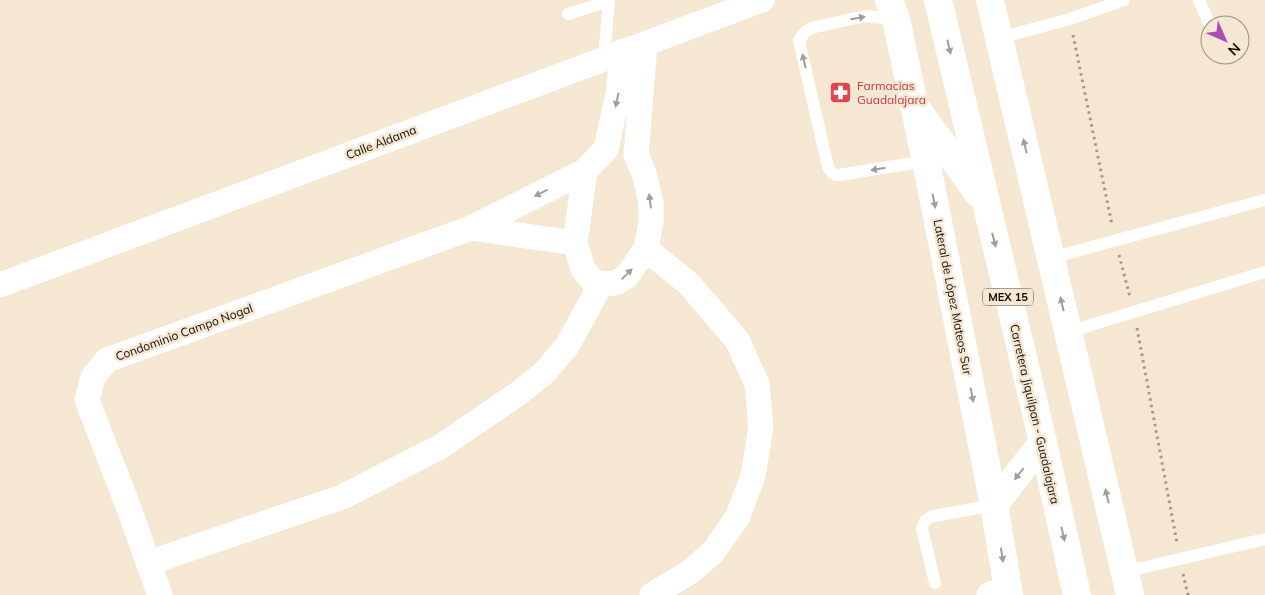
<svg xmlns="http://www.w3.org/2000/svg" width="1265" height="595" font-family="Mulish,sans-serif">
<rect width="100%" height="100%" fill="#f6e7d2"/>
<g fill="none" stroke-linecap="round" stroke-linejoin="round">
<!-- path -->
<path stroke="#a59989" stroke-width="3" stroke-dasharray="2.5 4" stroke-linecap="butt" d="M1073,35L1112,225
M1119,255L1130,297
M1137,328L1177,543
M1183,574L1188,595"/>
<!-- lane -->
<path stroke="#fff" stroke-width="12" d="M1199,0L1210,25
M568,14L609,1
M896,19L865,16L811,28L804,33L799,41L828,167L833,174L839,175L926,161
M999,38L1070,19L1124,0
M604,58L609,0
M1051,258L1264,200
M1068,332L1265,272
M1124,572L1265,539
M935,583L922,529C924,521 926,518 934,516L994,505"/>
<!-- street -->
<path stroke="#fff" stroke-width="25" d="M585,171L575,243L583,269L592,280L601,284L616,283L627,276L646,249L651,222V203L644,173L636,155L645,44
M471,228L575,243
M646,249L689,284L737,340L757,384L761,427L753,476L737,518L713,552L690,572L652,595
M0,285L762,0
M148,563L342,497L440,447L519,393L544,373L567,346L601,284
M160,595L125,498L87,400L93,377L107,360L471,228L585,171L606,149L618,94L623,51
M989,595L1007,588"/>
<!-- secondary -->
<path stroke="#fff" stroke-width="28" d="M889,0L896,19L926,161L994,505L1009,595"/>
<!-- highway -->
<path stroke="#fff" stroke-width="28" d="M938,0L1043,442L1077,595
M990,0L1130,595
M914,105L978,193
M994,505L1043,442"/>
</g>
<!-- one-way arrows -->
<defs><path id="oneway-solid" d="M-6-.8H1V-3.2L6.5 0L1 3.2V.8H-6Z" transform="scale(1.25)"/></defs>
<g fill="#a19f9c">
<use href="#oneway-solid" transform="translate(858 18) rotate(-10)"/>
<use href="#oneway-solid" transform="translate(949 47) rotate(77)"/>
<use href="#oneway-solid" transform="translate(804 61) rotate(-103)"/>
<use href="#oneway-solid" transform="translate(617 100) rotate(102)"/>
<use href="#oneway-solid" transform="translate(1025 146) rotate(-103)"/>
<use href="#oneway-solid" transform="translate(878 169) rotate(171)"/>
<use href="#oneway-solid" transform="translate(541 193) rotate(153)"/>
<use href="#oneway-solid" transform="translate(650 201) rotate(-97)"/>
<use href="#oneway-solid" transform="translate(934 201) rotate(79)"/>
<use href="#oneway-solid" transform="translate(994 240) rotate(76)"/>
<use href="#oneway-solid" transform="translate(627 274) rotate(-46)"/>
<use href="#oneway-solid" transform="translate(1062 304) rotate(-103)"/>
<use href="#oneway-solid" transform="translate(972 395) rotate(79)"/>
<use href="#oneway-solid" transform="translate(1019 474) rotate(128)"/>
<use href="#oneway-solid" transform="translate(1107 496) rotate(-103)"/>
<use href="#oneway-solid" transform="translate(1063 534) rotate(77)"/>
<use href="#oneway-solid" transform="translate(1002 555) rotate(81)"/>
</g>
<!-- icons -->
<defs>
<symbol id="pharmacy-square" viewBox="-11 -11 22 22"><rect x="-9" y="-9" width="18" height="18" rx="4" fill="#e0444e" stroke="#f6e7d2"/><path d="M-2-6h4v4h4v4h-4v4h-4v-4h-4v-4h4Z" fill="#fff"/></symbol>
</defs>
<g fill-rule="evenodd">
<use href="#pharmacy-square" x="828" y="80" width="25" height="25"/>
</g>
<g text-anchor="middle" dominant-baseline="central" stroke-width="5" stroke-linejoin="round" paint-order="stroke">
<!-- shield labels -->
<rect fill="#f6e7d2" stroke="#574f44" stroke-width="1" x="983" y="288.5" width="50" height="17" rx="4"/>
<g font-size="11" font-weight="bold" fill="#130e07">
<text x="1008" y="297">MEX 15</text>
</g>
<!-- health labels -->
<g font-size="12" fill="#be3a42" stroke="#f6e7d2" text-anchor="start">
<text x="857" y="85">Farmacias<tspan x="857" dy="14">Guadalajara</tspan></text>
</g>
<!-- street labels -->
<g font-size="12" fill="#130e07" stroke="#f6e7d2">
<text transform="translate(381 142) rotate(-21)">Calle Aldama</text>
<text transform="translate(953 297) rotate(79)">Lateral de López Mateos Sur</text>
<text transform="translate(184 332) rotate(-20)">Condominio Campo Nogal</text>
<text transform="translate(1035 414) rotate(77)">Carretera Jiquilpan - Guadalajara</text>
</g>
</g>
<!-- north arrow -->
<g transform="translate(1225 40) rotate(135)"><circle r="24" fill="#f6e7d2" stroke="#9b9081"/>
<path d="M0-4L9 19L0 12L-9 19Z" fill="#ac4eb7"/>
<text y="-8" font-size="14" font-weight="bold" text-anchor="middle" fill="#130e07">N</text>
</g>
</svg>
